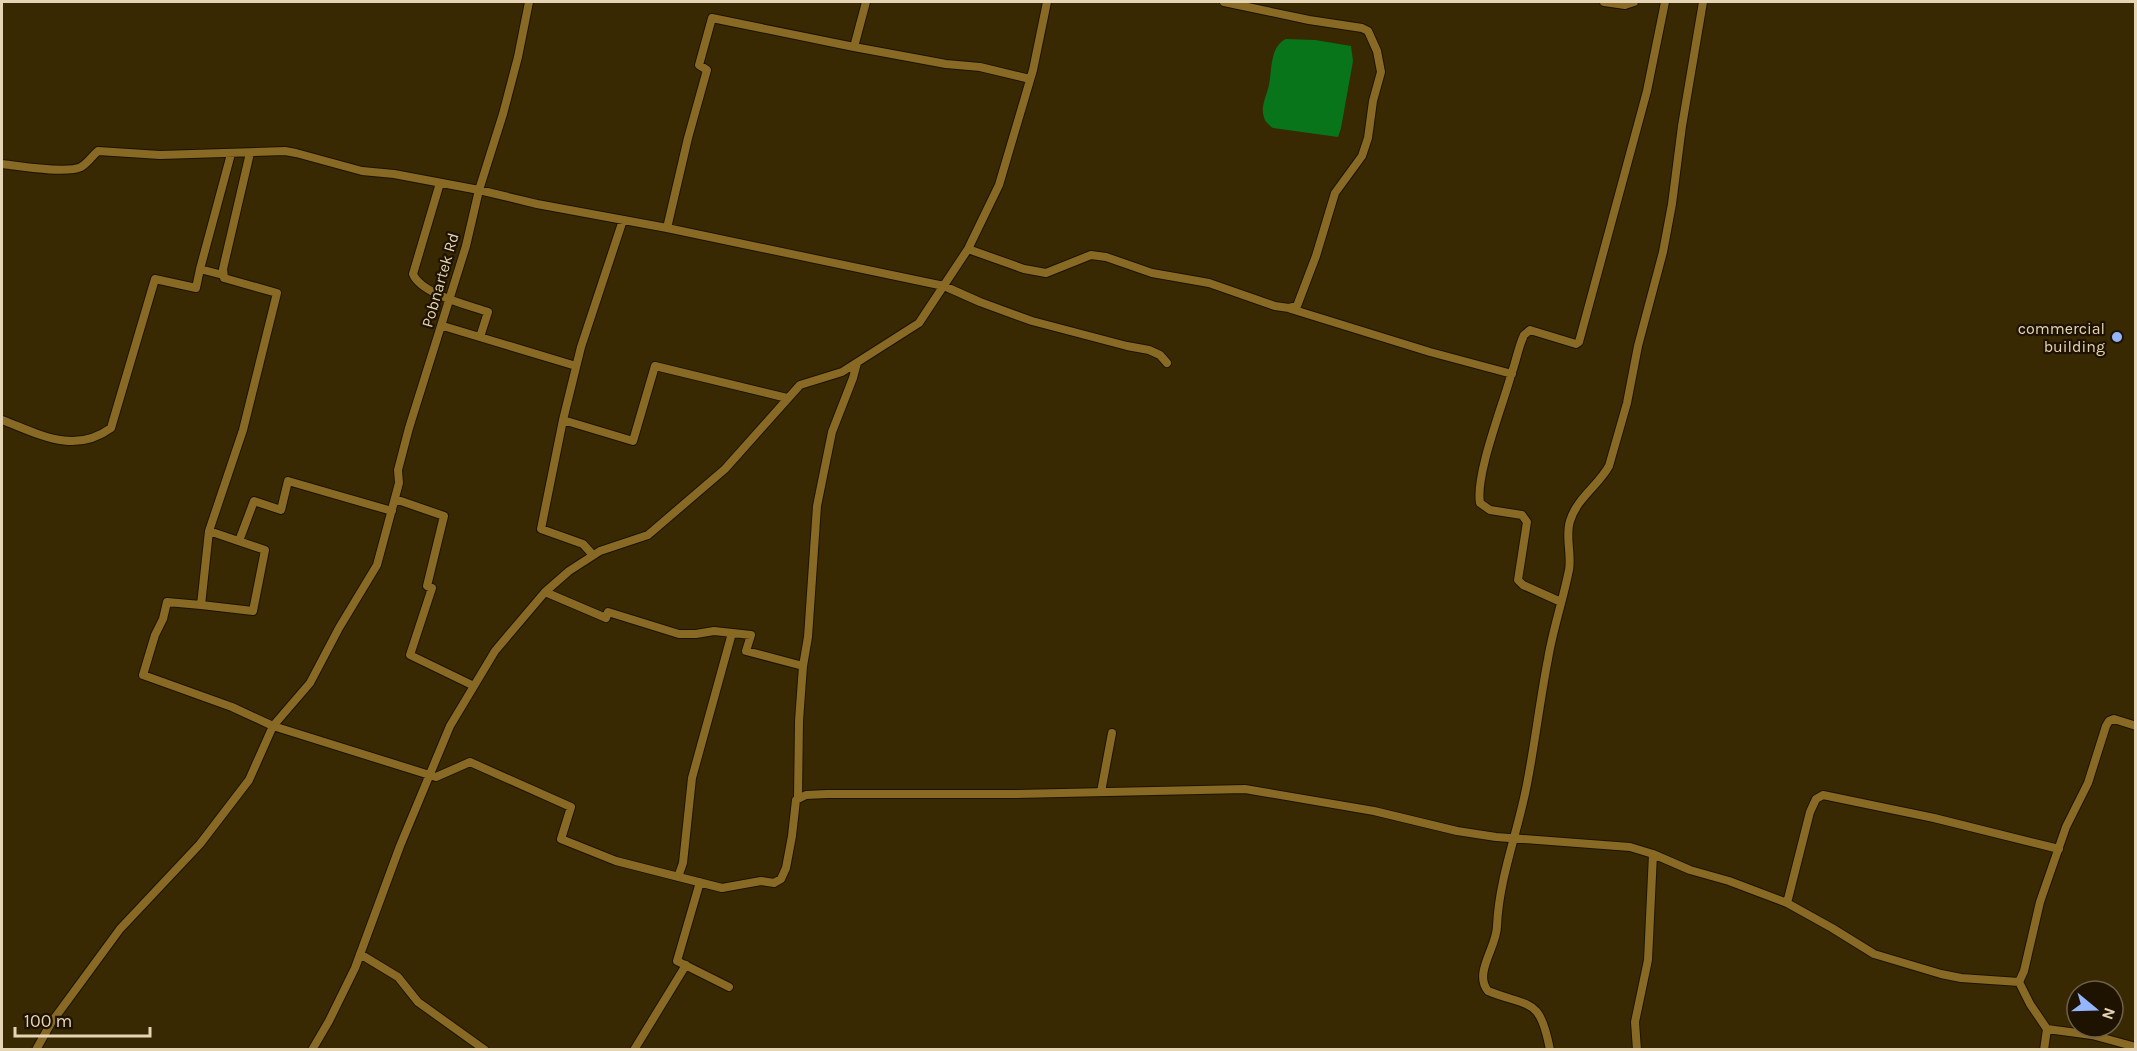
<svg xmlns="http://www.w3.org/2000/svg" width="2137" height="1051" font-family="Karla,sans-serif">
<rect width="100%" height="100%" fill="#392903"/>
<!-- water -->
<path fill="#08751b" d="M1286,39L1315,40L1351,46L1353,61L1341,128L1338,137L1273,128C1269,125 1265,122 1264,117C1260,107 1267,95 1269,85C1272,70 1270,46 1286,39Z"/>
<g fill="none" stroke-linecap="round" stroke-linejoin="round">
<defs>
<path id="minor" d="M529,2L518,57L503,114L479,190L466,246L409,428L398,470L399,483L377,565L339,628L310,683L273,726L436,777L470,762L571,807L561,839L616,861L722,888L761,881L774,883L781,879L786,868L792,836L796,800L806,795L827,794H1014L1245,789L1374,811L1457,831L1496,837L1630,847L1653,854L1690,870L1729,881L1787,903L1832,928L1874,954L1941,974L1961,978L2019,982L2030,1004L2047,1029L2092,1035L2136,1047
M866,2L854,47L946,64L980,67L1030,79
M1604,2L1625,5L1634,2
M2,164C19,166 67,174 81,167C88,163 92,156 98,151L160,155L285,151L296,153L362,171L394,174L479,190L537,204L667,228L944,286L980,302L1032,321L1127,346L1149,350L1160,355L1167,363
M440,183L413,274C421,294 468,305 488,312L480,337
M667,228L688,138L707,70L699,65L712,18L854,47
M968,249L1024,269L1046,273L1091,255L1106,257L1152,273L1209,283L1275,306L1289,308L1297,306L1316,256L1335,193L1362,156L1368,138L1373,101L1381,72L1377,51L1368,31L1362,28L1309,20L1224,2
M200,269L231,154
M1291,309L1430,352L1512,374
M443,326L576,366
M2,420C39,434 74,455 111,428L155,279L196,288L200,269L223,275
M563,420L581,347L623,220
M395,499L444,516L427,586L432,588L410,655L474,686
M239,541L254,501L281,510L288,481L392,511
M593,555L583,544L541,529L563,420L633,441L655,366L787,398
M545,592L606,618L608,612L679,634H696L714,631L751,635L746,651L803,666L808,637L817,506L832,432L853,378L857,363
M1561,602L1523,585L1518,580L1527,522L1522,515L1490,510L1480,503C1475,475 1503,405 1511,375C1516,362 1518,348 1524,335L1530,330L1576,344L1579,342L1647,91L1665,2
M201,605L253,611L265,550L209,531
M1101,792L1112,733
M798,798L799,721L803,666
M678,877L683,863L692,778L732,633
M700,882L677,961L729,987
M1787,903L1810,812L1816,799L1823,795L1934,818L2059,849
M360,954L398,977L418,1002L485,1050
M2019,982L2024,971L2040,902L2066,827L2088,783L2106,726L2109,721L2114,719L2136,726
M36,1050L51,1023L120,929L200,844L249,780L273,726L232,707L143,675L155,635L163,619L167,602L201,605L209,531L243,430L277,293L224,278L223,269L250,153
M312,1050L329,1021L355,968L400,846L450,726L495,651L545,592L569,571L600,551L648,535L725,469L800,385L842,372L919,323L968,249L999,185L1033,70L1047,2
M634,1050L686,965
M1550,1050C1540,997 1531,1008 1488,991C1473,973 1497,947 1497,926C1499,878 1518,832 1527,784C1535,743 1540,700 1548,659C1553,629 1563,600 1569,570C1572,554 1565,537 1570,521C1577,498 1598,486 1609,466L1627,403L1638,346L1663,252L1672,204L1682,126L1703,2
M1637,1050L1635,1022L1648,960L1653,854
M2044,1050L2047,1029"/>
</defs>
<!-- minor casing -->
<use href="#minor" stroke="#1c1301" stroke-width="10"/>
<!-- minor -->
<use href="#minor" stroke="#896a24" stroke-width="8"/>
</g>
<!-- markers -->
<circle fill="#95b6fd" stroke="#1e1200" stroke-width="2" cx="2117" cy="337" r="6"/>
<g text-anchor="middle" dominant-baseline="central" stroke-width="4.5" stroke-linejoin="round" paint-order="stroke">
<!-- street labels -->
<g font-size="16" fill="#e5d5b4" stroke="#1e1200">
<text transform="translate(440 280) rotate(-74)">Pobnartek Rd</text>
</g>
<!-- poi labels -->
<g font-size="16" fill="#e5d5b4" stroke="#1e1200" text-anchor="end">
<text x="2105" y="328">commercial<tspan x="2105" dy="18">building</tspan></text>
</g>
</g>
<!-- border -->
<rect width="2137" height="1051" fill="none" stroke="#e5d5b4" stroke-width="6"/>
<!-- north arrow -->
<g transform="translate(2095 1009) rotate(109)"><circle r="28" fill="#1e1200" stroke="#6e6048" stroke-width="1.5"/>
<path d="M0-4.5L10 22L0 15L-10 22Z" fill="#95b6fd"/>
<text y="-9" font-size="16" font-weight="bold" text-anchor="middle" fill="#e5d5b4">N</text>
</g>
<!-- scale -->
<path d="M15 1027v9h135v-9" fill="none" stroke="#e5d5b4" stroke-width="3"/>
<text x="24" y="1027" font-size="18" fill="#e5d5b4" stroke="#1e1200" stroke-width="4.5" paint-order="stroke">100 m</text>
</svg>
